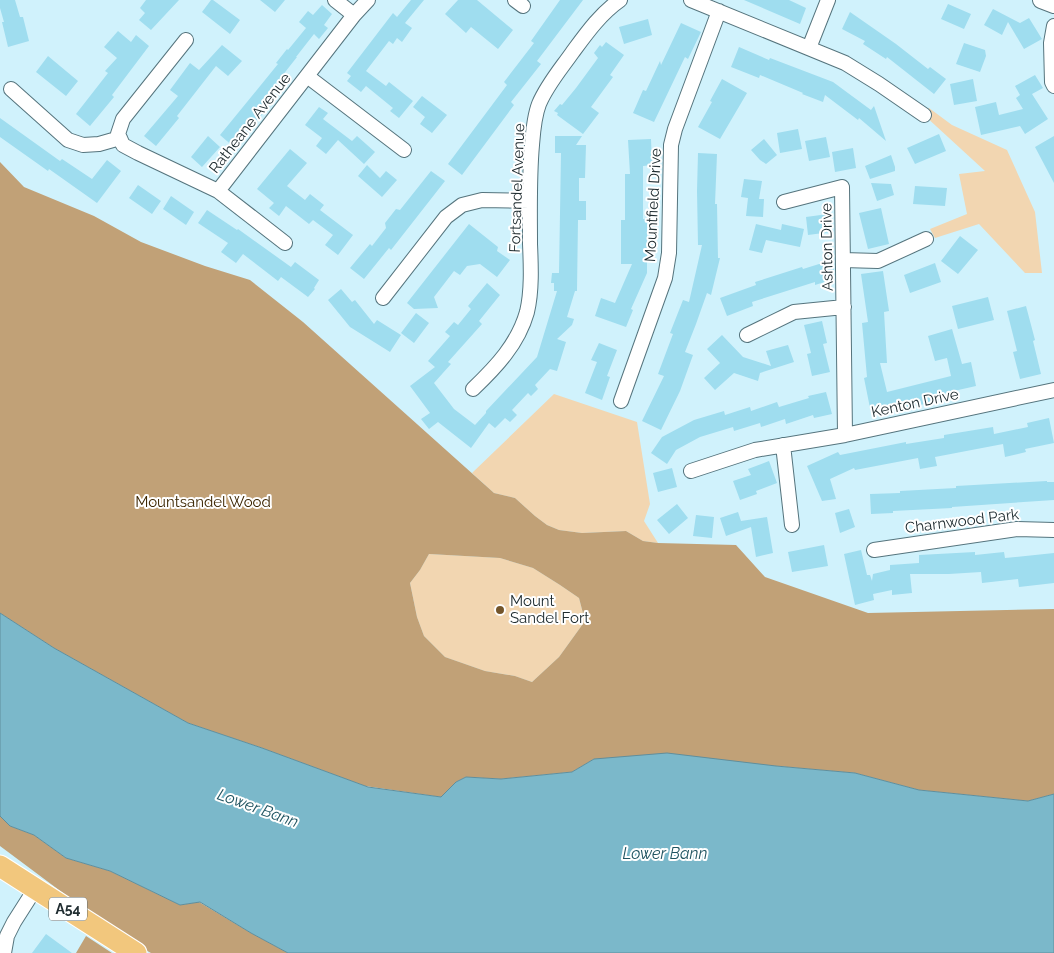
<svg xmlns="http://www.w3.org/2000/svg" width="1054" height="953" font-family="Raleway,sans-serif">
<rect width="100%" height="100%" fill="#d0f2fc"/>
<!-- green -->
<path fill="#f2d6b1" d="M929,108L952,125L1007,150L1035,212L1042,273H1025L979,224L935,238L930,229L967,214L959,174L985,171L924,115Z
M554,394L637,422L650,504L644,521L658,543L643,541L626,531L582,533L559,530L547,525L535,516L515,498L494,493L472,473Z
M429,554L500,558L533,568L560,585L579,598L585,621L559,657L532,682L515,676L485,671L445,657L424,636L417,617L410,583L420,570Z"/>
<!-- forest -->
<path fill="#c1a177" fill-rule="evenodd" d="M0,162L24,187L94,216L141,242L205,266L250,280L303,322L494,493L515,498L535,516L547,525L559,530L582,533L626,531L643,541L658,543L736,545L765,577L868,613L1054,609V794L1028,801L919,790L855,773L776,766L594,759L572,772L501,779L466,777L456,782L441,797L365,786L262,748L188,723L54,648L0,613ZM429,554L500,558L533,568L560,585L579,598L585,621L559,657L532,682L515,676L485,671L445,657L424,636L417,617L410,583L420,570Z
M0,816L10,826L34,835L66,858L110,871L180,905L199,902L251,933L288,953H151L122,937L0,846Z
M86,936L112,953H76Z"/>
<!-- water -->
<path fill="#7bb8ca" stroke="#608e9c" d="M0,613L54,648L188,723L262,748L368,787L441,797L456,782L466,777L501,779L572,772L594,759L667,753L776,766L855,773L919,790L1028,801L1054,794V953H288L251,933L200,902L180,905L110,871L66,858L34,835L10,826L0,816Z"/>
<!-- building -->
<path fill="#9fddef" d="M0,0H15L20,17H23L29,41L8,47L2,22H4L0,8Z
M146,0H179L151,30L139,20L145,13L140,8Z
M211,0H213L240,20L230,34L202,12Z
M260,0H285L275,12Z
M411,0H424L405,23L412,28L402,42L397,38L393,44L389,41L366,71L386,86L389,82L413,101L399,118L390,111L393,108L366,86L361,92L347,81L351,76L347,73L393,13L397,17Z
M458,0H477L513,30L498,49L471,27L466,33L445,14Z
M560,0H583L537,61L541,64L511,102L514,105L462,175L448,164L507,85L504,82L534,43L531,41Z
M744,0H789L806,8L800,24Z
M948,4L971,14L964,29L941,19Z
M322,5L332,14L324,25L328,28L319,39L314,34L296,57H297L271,90L278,96L243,137L244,138L235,148L220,135L278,64L276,63L287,49L288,50L306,28L299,22L308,11L313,15Z
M993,9L1020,23L1029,18L1042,39L1024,49L1008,22L1002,35L984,25Z
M850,12L896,44L928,69L930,67L946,79L934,94L887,57L886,59L863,44L865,41L842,29Z
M648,19L652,35L624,44L619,27Z
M681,23L701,32L688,59L685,57L654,122L633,113L643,90L646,91L660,61L661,65Z
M118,31L131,42L136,35L149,46L112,95L114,97L90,126L76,114L108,73L105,71L117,58L104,47Z
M606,42L624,55L610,75L613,77L591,107L599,113L583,134L557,115L558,113L554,111L560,104L562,105L576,88L598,58L594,53L600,45L602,47Z
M964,43L985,50L986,56L980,72L956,64Z
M222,45L242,61L228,76L216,66L177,116L179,118L156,146L144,136L178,96L170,90L190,63L199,70Z
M739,47L769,60L770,58L833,82L871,110L874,106L886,141L859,118L858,120L825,95L823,102L802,94L803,93L760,75L759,78L731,67Z
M48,56L78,81L66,96L36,72Z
M1035,75L1043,88L1032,94L1048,119L1025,134L1020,126L981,135L975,107L996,102L999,115L1023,109L1016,98L1020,95L1015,86Z
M722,79L747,93L720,139L698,127L712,102L710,101Z
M973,79L977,101L954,105L950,84Z
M422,96L447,115L432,133L420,124L425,117L413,107Z
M319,107L328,113L323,119L352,141L357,136L375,152L364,164L338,140L326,154L316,146L322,138L305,125Z
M0,118L60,161L62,159L92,179L107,160L121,171L97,203L49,169L48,171L0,137Z
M798,129L802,149L780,153L777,133Z
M939,134L946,151L915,164L907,148Z
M208,136L220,147L202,167L191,157Z
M555,136H582L576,145H586L585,178H579V201H586V220H578L577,291H575L567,317L574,319L572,325L557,339L566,342L557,371L550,369L535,385L538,389L531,396L528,393L512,410L517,415L510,422L505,418L495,428L489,423L471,448L438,422L429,429L421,419L430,413L410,386L435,367L428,361L450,336L445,332L454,322L458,325L471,309L468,306L487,283L500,295L479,321L482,324L448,362L451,364L434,383L454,409L475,425L486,413V411L537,357L557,291H554V283H551L552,273H559L561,153H555Z
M1054,136V183L1035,147Z
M826,137L830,157L809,161L805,141Z
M651,139L652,165L643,166V219H647V273L631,309L633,310L626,327L595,316L601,298L615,303L632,264H621V220H625V174H630L628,140Z
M764,139L777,155L766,164L760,160L751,150Z
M853,148L856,168L835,172L832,152Z
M290,149L307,163L287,186L305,200L310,194L324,205L320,210L353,235L338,255L325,245L333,235L313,220L309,224L286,206L279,216L269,208L274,203L257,189Z
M698,153L717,154L715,204H717L718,258H720L711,295L707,293L696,324L685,352L693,355L680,391L661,430L642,421L664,376L658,374L673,334L670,333L683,300L689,302L702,245H698L697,191Z
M891,155L895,167V171L870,179L865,166Z
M367,165L380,178L386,171L397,180L382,197L358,176Z
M431,171L445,181L391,250L389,248L364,279L350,268L370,244L372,246L386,228L385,223L396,209L400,210Z
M744,179L762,181L759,199H764L763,217L746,216L748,198L741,197Z
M871,183L891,184L894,195L877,201Z
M138,185L161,201L152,214L129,198Z
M915,186L947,188L945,206L913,204Z
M171,196L194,212L186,225L163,209Z
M881,208L889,244L868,249L859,213Z
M207,210L237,230L238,229L291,267L295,262L319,280L314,288L315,289L308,297L281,277L278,281L243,254L236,263L221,252L228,243L198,223Z
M828,214L831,232L808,235L806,217Z
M469,224L498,247L497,251L510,260L497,277L480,264L467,266L460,275L454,271L434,297L438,308L414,309L407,303Z
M756,224L781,230L782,224L804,229L800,247L766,240L762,253L749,250Z
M960,236L978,250L958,274L941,261Z
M832,260L834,269V279L815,285V282L752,302L753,306L727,316L720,298L756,285L755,282L802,267L803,269Z
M935,263L941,282L910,293L904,275Z
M883,271L889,311L884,312L887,363H880L887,392L951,376L947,358L935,361L928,336L952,329L962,364L971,362L976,386L945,393L946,398L929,403L907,408V405L871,413L864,378L867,377L862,323L868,322L861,274Z
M341,289L352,302L355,300L374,324L377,320L401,335L390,352L350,327L328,300Z
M988,297L994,320L958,329L952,306Z
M1026,306L1035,340L1033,341L1041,374L1020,379L1013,352L1017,351L1007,311Z
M416,313L429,323L414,343L401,333Z
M822,321L827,343L823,344L830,372L812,376L807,354L811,353L804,325Z
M722,335L743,357L771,366L766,351L788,345L794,362L760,373L758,381L734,373L715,390L704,378L720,363L707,349Z
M599,343L617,350L607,376L610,377L602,400L585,393L597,362L591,360Z
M826,392L832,414L814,418L813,415L786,424L785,419L761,427L760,423L734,431L733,427L700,437L676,450L667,464L651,453L662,437L694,420L724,411L725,415L750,407L751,411L777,402L779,407L809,398L808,396Z
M1049,418L1054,443L1025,449L1026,452L1005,457L1003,444L935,457L937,466L920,469L918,458L855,470L854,468L830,479L836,499L822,501L807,466L838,452L840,455L906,442V444L944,438V435L993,427L994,434L1028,427L1027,423Z
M769,461L777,483L756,491L757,494L740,500L733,481L751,475L748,469Z
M672,468L677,487L658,492L653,473Z
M1047,481V482H1054V500L952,507V508L893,511V513L871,514L870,494L900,493V491L956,488V486Z
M677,504L688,518L669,534L657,520Z
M849,509L855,527L840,533L835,513Z
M738,512L741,521L767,517L773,553L756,557L751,527L726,536L720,518Z
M696,515L714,517L712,538L693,536Z
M824,545L828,566L792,572L788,552Z
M861,550L867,575H870L872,581L873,574L890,570V565L919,563V555L975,552V555L1004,552L1005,558L1054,553V583L1019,587L1018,579L982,583L981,572L949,574H910L912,593L892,595V590L873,594L874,600L855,605L844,554Z
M46,934L72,953H32Z"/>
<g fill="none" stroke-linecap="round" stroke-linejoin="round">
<defs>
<path id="minor" d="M335,0L354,15
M515,0L523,6
M691,0L845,63L879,84L924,115
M1054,26L1051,43L1052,82L1054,86
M186,40L123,119L118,134L123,145L138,153L218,191
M809,48L828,0
M307,76L404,150
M11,89L68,140L83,145L99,144L120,138
M784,202L842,187L845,435
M285,243L218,191L354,15L368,0
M843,260L878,261L926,239
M383,298L446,217L462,205L482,200L529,201
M747,335L794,312L844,307
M473,389C496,367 518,344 527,312C532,291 531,266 530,244C530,211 529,178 532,145C533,132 534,117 539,104C547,85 560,70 572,53C586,34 600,14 620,0
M621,401L665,278L669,253L671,145L675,129L719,11
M783,445L792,525
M691,471L755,450L845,435L1054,390
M874,550L1017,529L1054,530
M4,953L7,936L14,922L35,889"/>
<path id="tertiary" d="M1041,0L1054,5"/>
<path id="primary" d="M0,866L136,953"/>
</defs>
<!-- minor casing -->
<use href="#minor" stroke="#55747d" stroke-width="16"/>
<!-- tertiary casing -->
<use href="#tertiary" stroke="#55747d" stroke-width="18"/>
<!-- primary casing -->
<use href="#primary" stroke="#fff" stroke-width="23"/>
<!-- minor -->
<use href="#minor" stroke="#fff" stroke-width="14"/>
<!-- tertiary -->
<use href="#tertiary" stroke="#fff" stroke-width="16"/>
<!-- primary -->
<use href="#primary" stroke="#f2c77d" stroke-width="21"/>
</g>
<!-- markers -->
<circle fill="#74552a" stroke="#fff" stroke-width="2" cx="500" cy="610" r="5"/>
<g text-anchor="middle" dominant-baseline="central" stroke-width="4" stroke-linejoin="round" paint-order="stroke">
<!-- shield labels -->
<rect fill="#fff" stroke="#636c6f" stroke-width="1" x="49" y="897.5" width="38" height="23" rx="4"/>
<g font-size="14" font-weight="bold" fill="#202d31">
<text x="68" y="909">A54</text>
</g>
<!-- street labels -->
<g font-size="15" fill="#202d31" stroke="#fff">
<text transform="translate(250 123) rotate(-52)">Ratheane Avenue</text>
<text transform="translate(517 188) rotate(-88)">Fortsandel Avenue</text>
<text transform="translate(653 205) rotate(-87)">Mountfield Drive</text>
<text transform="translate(827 247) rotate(-91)">Ashton Drive</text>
<text transform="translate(915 403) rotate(-12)">Kenton Drive</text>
<text transform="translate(962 521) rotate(-7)">Charnwood Park</text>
</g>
<!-- park labels -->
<g font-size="15" fill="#3b2501" stroke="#fff">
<text x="203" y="502">Mountsandel Wood</text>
</g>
<!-- poi labels -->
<g font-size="15" fill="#202d31" stroke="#fff" text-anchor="start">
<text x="510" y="601">Mount<tspan x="510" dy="17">Sandel Fort</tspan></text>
</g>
<!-- water labels -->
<g font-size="16" font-style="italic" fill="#205461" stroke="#fff">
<text transform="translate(258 808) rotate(20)">Lower Bann</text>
<text x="665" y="853">Lower Bann</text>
</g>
</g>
</svg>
